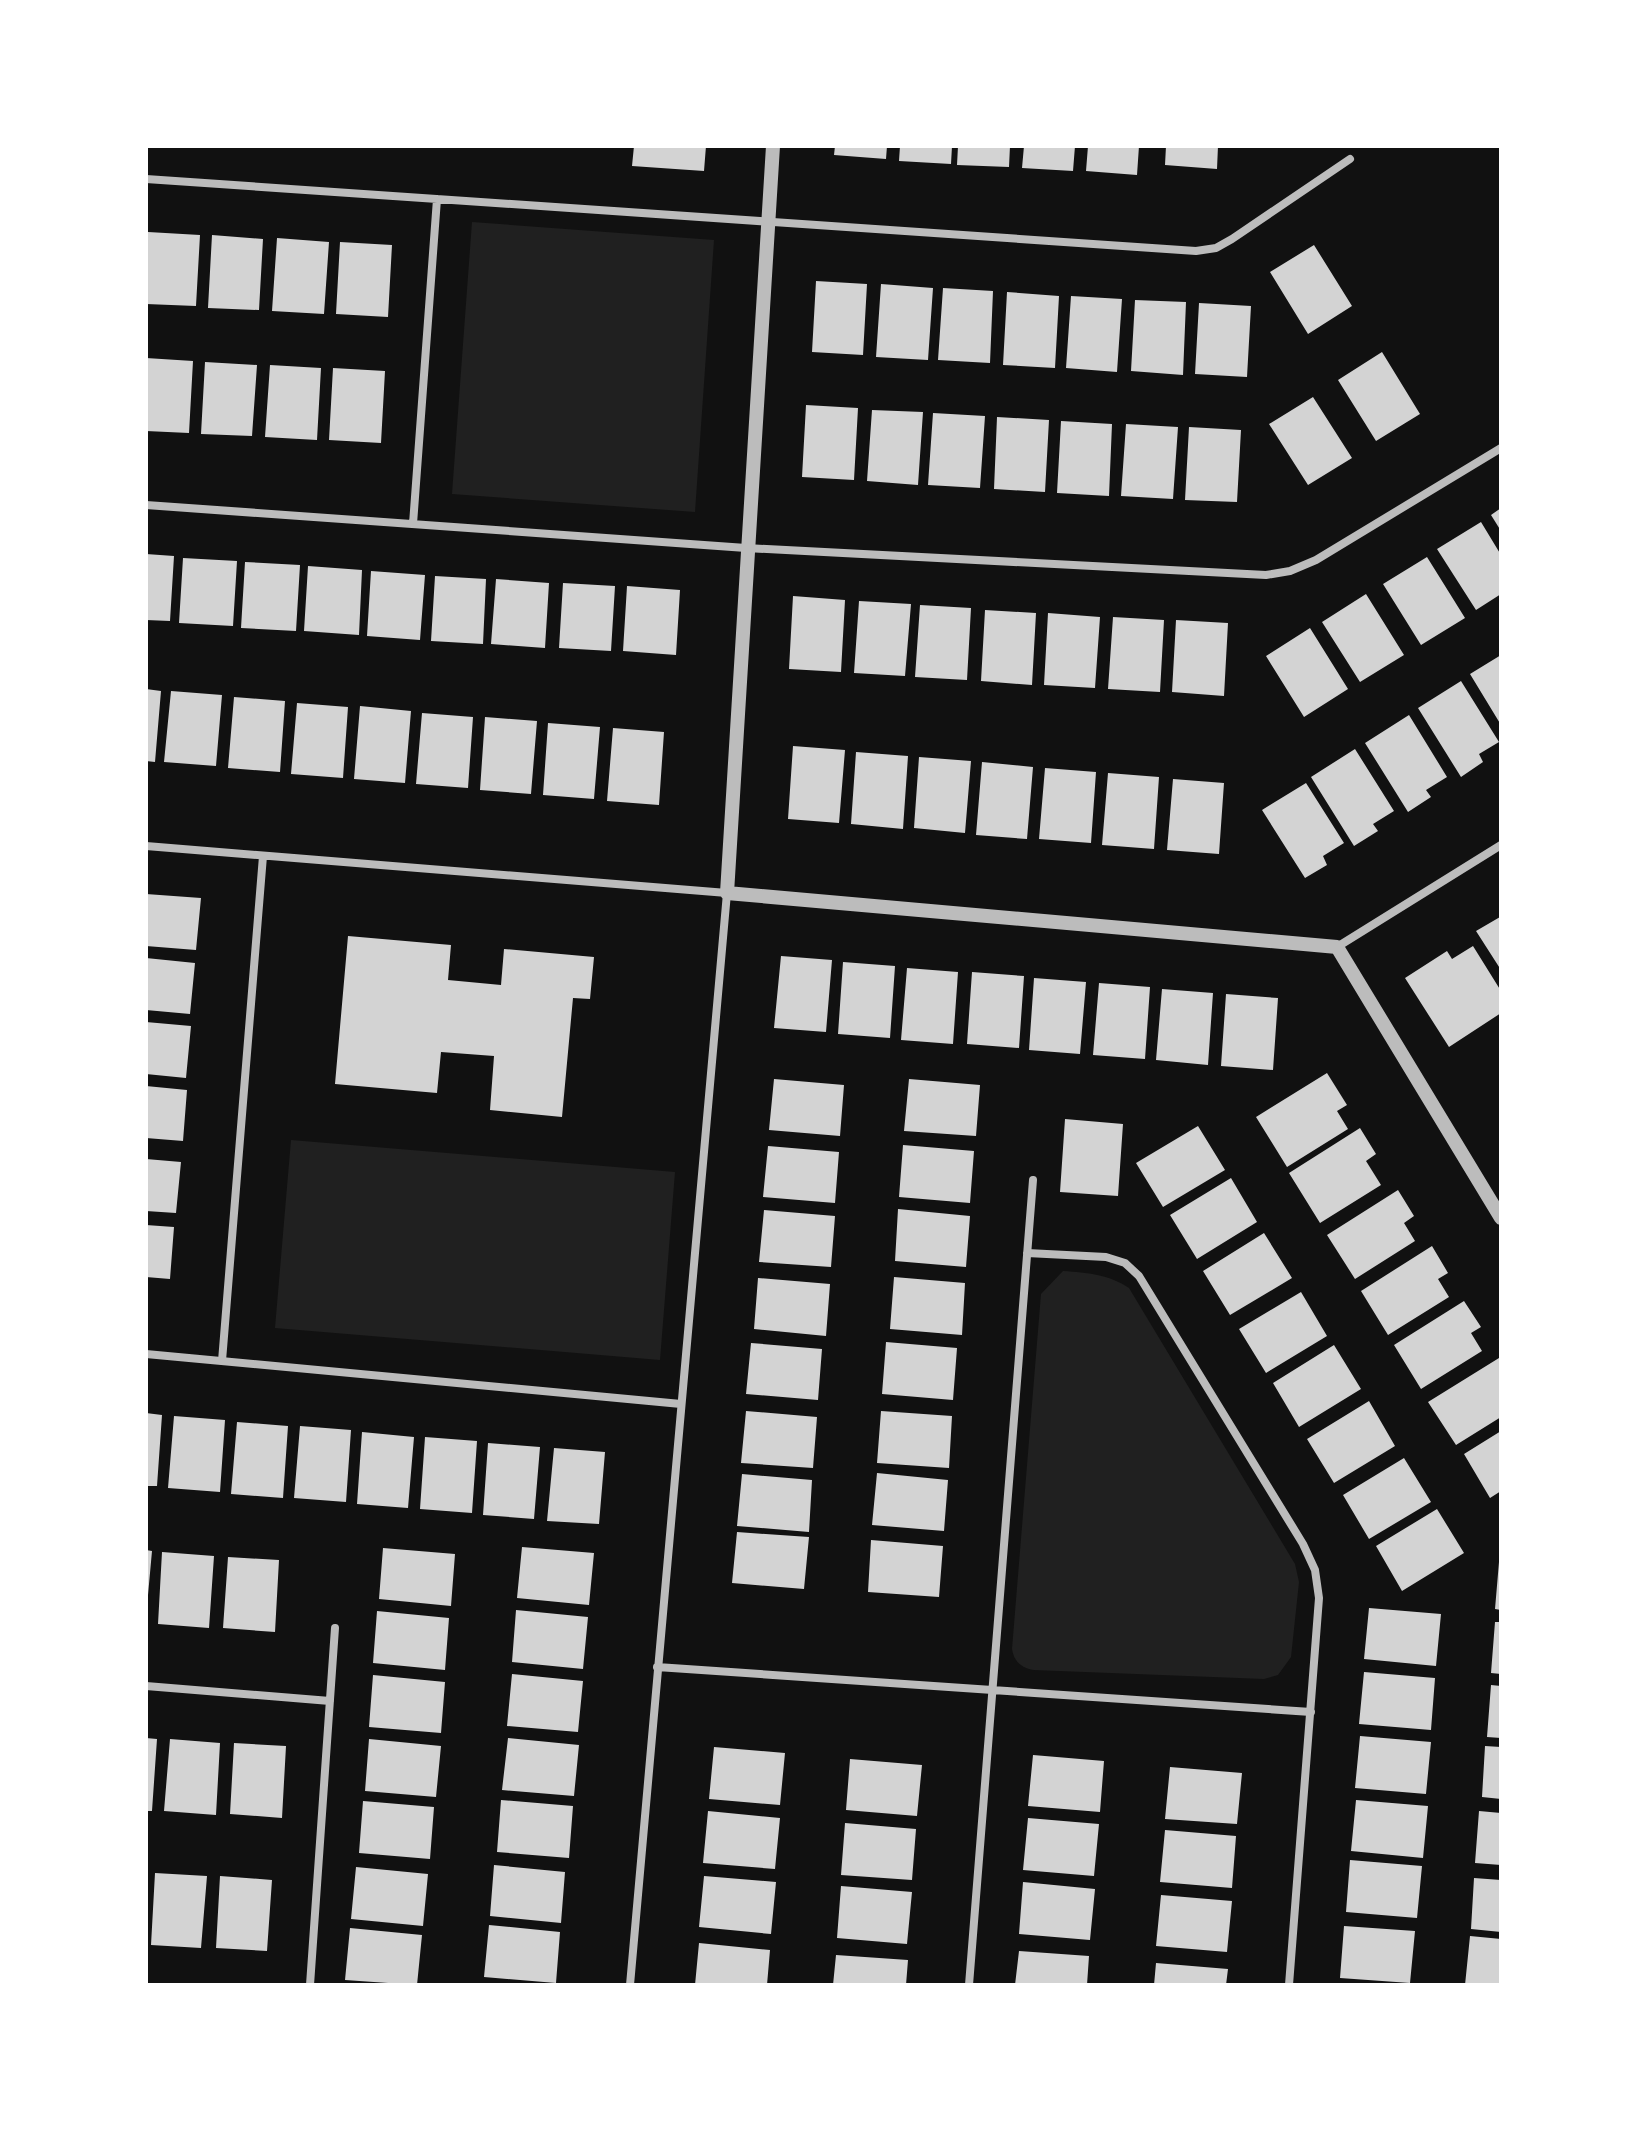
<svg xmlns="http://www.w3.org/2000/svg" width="1647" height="2131" font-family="'Noto Sans',sans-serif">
<rect width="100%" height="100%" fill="#111"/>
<!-- green -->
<path fill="#202020" d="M472,222L714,240L695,512L452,494Z
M291,1140L675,1172L660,1360L275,1328Z
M1063,1271C1088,1273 1108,1274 1129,1288L1295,1564L1299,1582L1291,1657L1278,1675L1264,1679L1034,1670C1022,1668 1014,1662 1012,1649L1041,1294Z"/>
<!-- building -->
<path fill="#d3d3d3" d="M634,146H706L704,171L632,166Z
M835,146H887L886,159L834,155Z
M900,146H952L951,164L899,161Z
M958,146H1010L1009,167L957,165Z
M1024,146H1075L1073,171L1022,168Z
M1088,146H1139L1137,175L1086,171Z
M1166,146H1218L1217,169L1165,165Z
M148,232L200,235L196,306L146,304Z
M212,235L263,239L259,310L208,308Z
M277,238L329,242L324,314L272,311Z
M340,242L392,245L388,317L336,314Z
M1314,245L1352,306L1308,334L1270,272Z
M816,281L867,284L863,355L812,352Z
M881,284L933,288L928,360L876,357Z
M943,288L993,291L990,363L938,360Z
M1007,292L1059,296L1055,368L1003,365Z
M1071,296L1122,299L1117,372L1066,368Z
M1135,300L1186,302L1183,375L1131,371Z
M1199,303L1251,306L1247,377L1195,374Z
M1382,352L1420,414L1376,441L1338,380Z
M146,358L193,361L189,433L146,431Z
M205,362L257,365L252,436L201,434Z
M270,365L321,368L317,440L265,437Z
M333,368L385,371L381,443L329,440Z
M1313,397L1352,458L1308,485L1269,424Z
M806,405L858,408L854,480L802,477Z
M872,410L923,412L918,485L867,481Z
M933,413L985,416L980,488L928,485Z
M997,417L1049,420L1045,492L994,489Z
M1061,421L1112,424L1109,496L1057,493Z
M1126,424L1178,427L1173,499L1121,496Z
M1189,427L1241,430L1237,502L1185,500Z
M1501,508V531L1491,515Z
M1481,522L1501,555V594L1476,610L1437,549Z
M146,554L174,556L170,621L146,620Z
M1427,557L1465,618L1421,645L1383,584Z
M183,558L237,561L233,626L179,623Z
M245,562L300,565L296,631L241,628Z
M308,566L362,570L359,635L304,631Z
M371,571L425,575L420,640L367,636Z
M435,576L486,579L483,644L431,641Z
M496,579L549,583L545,648L491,644Z
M563,583L615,586L611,651L559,648Z
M627,586L680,590L676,655L623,651Z
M1366,594L1404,655L1360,682L1322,622Z
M793,596L845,600L841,672L789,669Z
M859,601L911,604L905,676L854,673Z
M920,605L971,608L967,680L915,677Z
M985,610L1036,613L1032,685L981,681Z
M1048,613L1100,617L1095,688L1044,685Z
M1113,617L1164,620L1160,692L1108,689Z
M1176,620L1228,623L1224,696L1172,692Z
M1310,628L1348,689L1304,717L1266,656Z
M1501,655V725L1470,674Z
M1461,681L1499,742L1479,754L1483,762L1461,777L1418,708Z
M146,689L161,691L155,762L146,761Z
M171,691L222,695L216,766L164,762Z
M234,697L285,701L280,772L228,768Z
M297,703L348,707L343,778L291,774Z
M360,706L411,711L405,783L354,779Z
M422,713L473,717L468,788L416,784Z
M1409,715L1447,777L1426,790L1431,797L1408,812L1365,743Z
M485,717L537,721L531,794L480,790Z
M548,723L600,727L594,799L543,795Z
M613,728L664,732L659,805L607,801Z
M793,746L845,750L839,823L788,819Z
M1355,749L1394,811L1373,824L1378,831L1354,846L1311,777Z
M856,752L908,756L903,829L851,824Z
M919,757L971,761L965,833L914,828Z
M982,762L1033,767L1027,839L976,835Z
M1045,768L1096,772L1091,843L1039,839Z
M1108,773L1159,777L1154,849L1102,845Z
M1173,779L1224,783L1219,854L1167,850Z
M1306,783L1344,843L1323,856L1327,865L1305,878L1262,810Z
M146,894L201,898L196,950L146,946Z
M1500,917L1501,919V970L1476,931Z
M348,936L451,945L448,980L501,985L504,949L594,957L590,999L573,998L562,1117L490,1110L494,1056L441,1052L437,1093L335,1084Z
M1473,946L1501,991V1013L1449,1047L1405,978L1447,951L1452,959Z
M781,956L832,960L826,1032L774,1028Z
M146,958L195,963L190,1014L146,1010Z
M843,962L895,966L890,1038L838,1034Z
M907,968L958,972L953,1044L901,1040Z
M972,972L1024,976L1019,1048L967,1044Z
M1034,978L1086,982L1080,1054L1029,1050Z
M1099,983L1150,987L1145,1059L1093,1055Z
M1162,989L1213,993L1208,1065L1156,1060Z
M1226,994L1278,998L1273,1070L1221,1066Z
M146,1022L191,1026L186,1078L146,1074Z
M1327,1073L1347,1105L1337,1111L1348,1129L1287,1167L1256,1117Z
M774,1079L844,1085L840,1136L769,1130Z
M909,1079L980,1085L976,1136L904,1131Z
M146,1086L187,1090L183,1141L146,1138Z
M1065,1119L1123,1124L1118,1196L1060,1192Z
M1198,1126L1225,1170L1163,1207L1136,1163Z
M1360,1128L1376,1154L1366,1161L1381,1185L1320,1223L1289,1173Z
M903,1145L974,1151L970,1203L899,1197Z
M768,1146L839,1152L835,1203L763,1197Z
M146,1159L181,1162L176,1213L146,1211Z
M1231,1178L1257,1222L1197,1259L1170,1215Z
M1398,1190L1414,1216L1404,1223L1415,1241L1355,1279L1327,1235Z
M898,1209L970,1216L966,1267L895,1261Z
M764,1210L835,1216L831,1267L759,1262Z
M146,1225L174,1227L170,1279L146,1277Z
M1264,1233L1292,1278L1230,1315L1203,1271Z
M1432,1246L1448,1273L1438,1279L1449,1297L1388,1335L1361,1291Z
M894,1277L965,1283L962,1335L890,1329Z
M758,1278L830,1284L826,1336L754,1329Z
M1301,1292L1327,1336L1266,1373L1239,1329Z
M1464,1301L1481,1327L1471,1333L1482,1351L1421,1389L1394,1345Z
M886,1342L957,1348L953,1400L882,1394Z
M751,1343L822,1349L818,1400L746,1394Z
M1334,1345L1361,1389L1299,1427L1273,1383Z
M1499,1358L1501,1361V1417L1456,1445L1428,1402Z
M1369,1401L1395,1446L1334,1483L1307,1439Z
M746,1411L817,1417L813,1468L741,1463Z
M881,1411L952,1416L949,1468L877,1463Z
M146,1413L162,1415L157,1486H146Z
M174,1416L225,1420L220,1492L168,1488Z
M237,1422L288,1426L283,1498L231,1494Z
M300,1426L351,1430L346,1502L294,1498Z
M1501,1431V1491L1490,1498L1464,1454Z
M362,1432L414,1437L408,1508L357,1504Z
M425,1437L477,1441L472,1513L420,1509Z
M488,1443L540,1447L534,1519L483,1515Z
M554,1448L605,1452L599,1524L547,1521Z
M1404,1458L1431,1502L1369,1539L1343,1495Z
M877,1473L948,1480L944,1531L872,1525Z
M742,1474L812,1480L809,1532L737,1526Z
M1437,1509L1464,1553L1402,1591L1376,1546Z
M737,1532L809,1537L804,1589L732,1583Z
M871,1540L943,1546L939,1597L868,1592Z
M522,1547L594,1553L589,1605L517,1598Z
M383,1548L455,1554L451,1606L379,1599Z
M146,1550L152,1551L148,1595H146Z
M162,1552L214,1556L209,1628L158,1624Z
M228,1557L279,1560L275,1632L223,1628Z
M1499,1562H1501V1610L1495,1609Z
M1369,1608L1441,1614L1436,1666L1364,1659Z
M516,1610L588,1617L583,1669L512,1662Z
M377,1611L449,1618L445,1670L373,1663Z
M1495,1622H1501V1674L1491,1673Z
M1364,1672L1435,1678L1431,1730L1359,1724Z
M512,1674L583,1681L578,1732L507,1726Z
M373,1675L445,1682L441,1733L369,1727Z
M1491,1685L1501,1686V1738L1487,1737Z
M1360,1736L1431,1742L1426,1794L1355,1788Z
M146,1738L157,1739L152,1811H146Z
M508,1738L579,1745L574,1796L502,1790Z
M170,1739L220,1743L216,1815L164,1811Z
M369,1739L441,1746L436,1797L365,1791Z
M234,1743L286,1746L282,1818L230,1814Z
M1485,1746L1501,1747V1799L1482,1797Z
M714,1747L785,1753L780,1805L709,1799Z
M1033,1755L1104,1761L1100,1812L1028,1806Z
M850,1759L922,1765L917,1816L846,1810Z
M1170,1767L1242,1773L1237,1824L1165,1819Z
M501,1800L573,1806L569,1858L497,1852Z
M1356,1800L1428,1806L1423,1858L1351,1851Z
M363,1801L434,1807L430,1859L359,1853Z
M708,1811L780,1818L775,1869L703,1863Z
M1479,1811L1501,1813V1865L1475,1863Z
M1028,1818L1099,1824L1094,1876L1023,1870Z
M845,1823L916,1829L912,1880L841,1875Z
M1165,1830L1236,1836L1232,1888L1160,1882Z
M1350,1860L1422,1866L1417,1918L1346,1912Z
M494,1865L565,1872L561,1923L490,1916Z
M356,1867L428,1874L423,1926L351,1919Z
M155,1873L207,1876L201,1948L151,1945Z
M220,1876L272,1880L267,1951L216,1948Z
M704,1876L776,1882L771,1934L699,1927Z
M1474,1878L1501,1880V1932L1471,1929Z
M1023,1882L1095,1889L1090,1940L1019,1934Z
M841,1886L912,1892L907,1944L837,1938Z
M1161,1895L1232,1901L1227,1952L1156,1946Z
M489,1925L560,1932L556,1983L484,1977Z
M1344,1926L1415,1931L1410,1983L1340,1978Z
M350,1928L422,1935L417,1985L345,1980Z
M1470,1936L1501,1939V1985H1465Z
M699,1943L770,1950L767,1985H695Z
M1019,1951L1089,1956L1087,1985H1015Z
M836,1955L908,1960L906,1985H833Z
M1156,1963L1228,1969L1226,1985H1154Z"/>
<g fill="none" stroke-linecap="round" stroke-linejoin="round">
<!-- minor -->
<path stroke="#bcbcbc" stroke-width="8" d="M146,179L1196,251L1216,248L1232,239L1350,159
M146,505L746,548L1266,575L1290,571L1316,560L1501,448
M413,524L437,199
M146,846L727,893L630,1985
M1337,947L1501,845
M1027,1253L1106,1257L1125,1263L1139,1276L1303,1544L1315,1570L1319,1598L1289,1985
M146,1354L681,1404
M222,1361L263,856
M657,1667L1311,1712
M146,1686L330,1701
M310,1985L335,1628
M969,1985L1033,1180"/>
<!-- tertiary -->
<path stroke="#bcbcbc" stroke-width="14" d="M773,146L727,893L1337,947L1501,1218"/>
</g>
<!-- border -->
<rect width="1647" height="2131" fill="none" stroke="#ffffff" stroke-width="296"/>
</svg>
